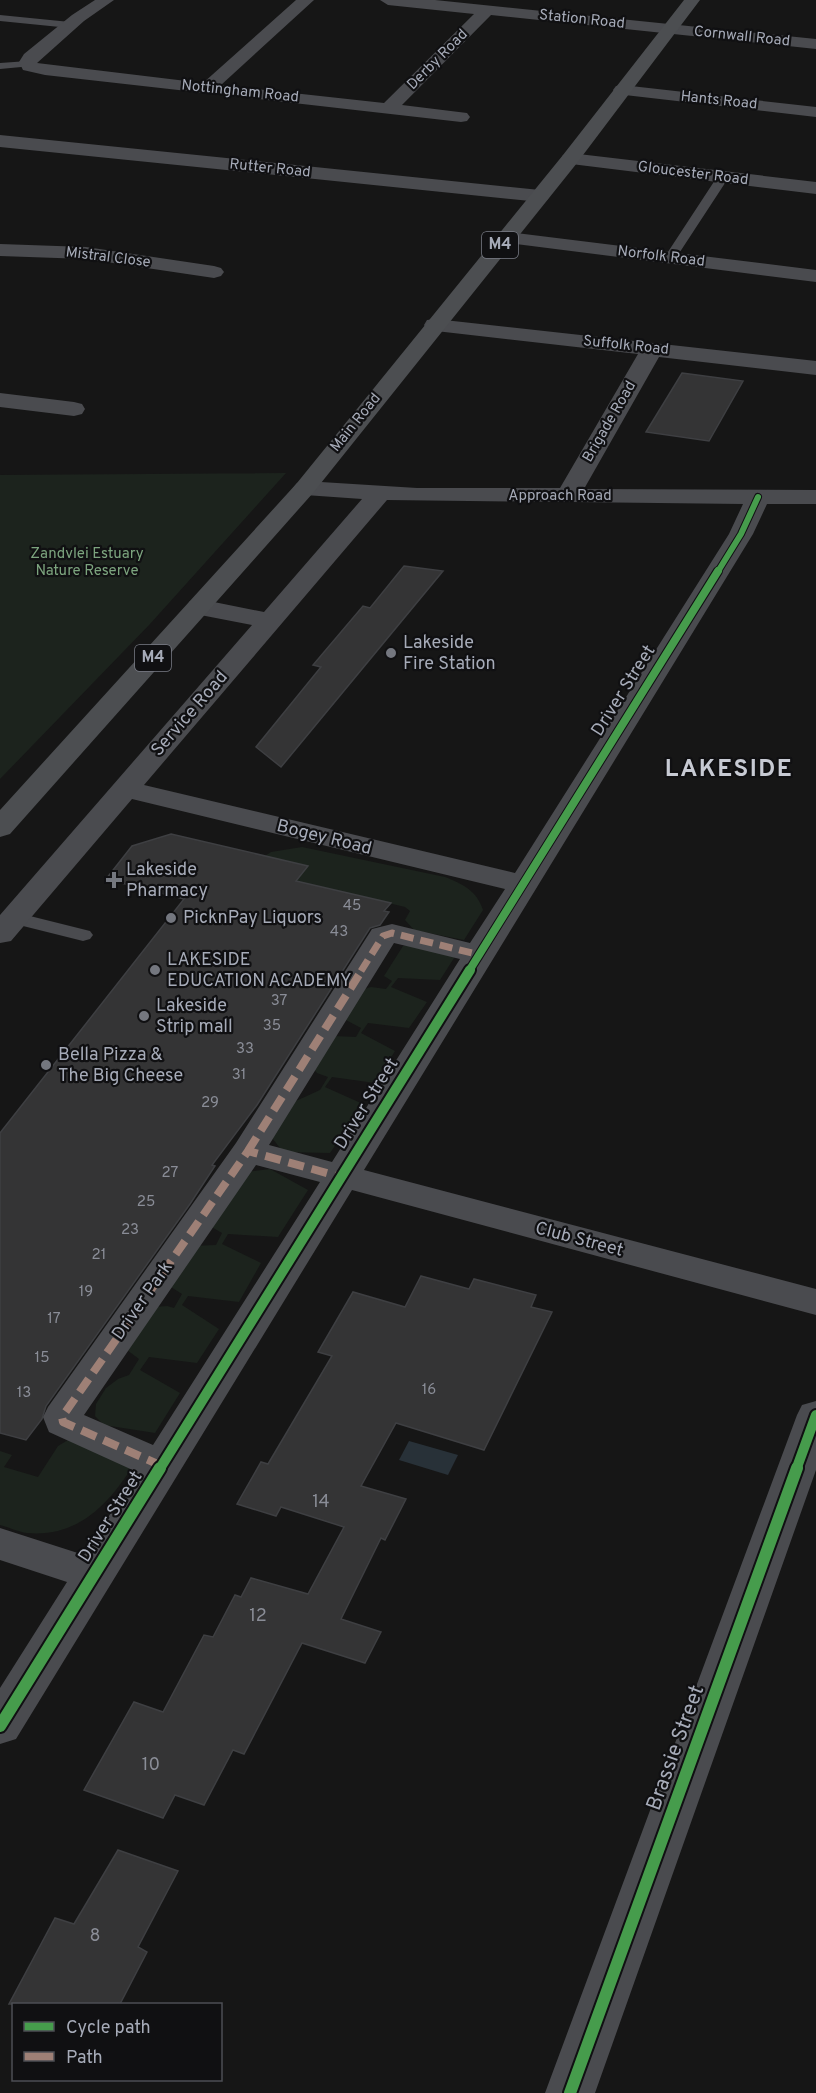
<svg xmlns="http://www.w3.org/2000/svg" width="816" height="2093" font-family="Overpass,sans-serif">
<rect width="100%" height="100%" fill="#161616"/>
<!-- green -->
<path fill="#1c231d" d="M286,473L150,624L0,779V475Z
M302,847L445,877C463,884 477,891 483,910L464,940L414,930L405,920L410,911L405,907L335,890L0,1280L307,867L265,856L271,852Z
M419,945L456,955L440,980L398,978L391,987L427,1002L409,1028L368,1023L361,1033L395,1051L375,1083L332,1077L325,1087L363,1104L330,1153L283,1152L266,1130L285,1106L320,1090L328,1077L317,1073L312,1067L334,1036L356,1037L361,1028L344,1019L361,990L371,987L386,989L392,981L384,976L403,946Z
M270,1169L308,1190L278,1237L228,1234L222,1244L261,1263L239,1302L188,1296L182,1305L219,1329L197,1363L149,1357L140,1370L180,1393L155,1433L104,1425L95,1416L96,1404L106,1388L118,1379L129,1375L139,1359L127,1350L155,1307L167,1306L174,1308L182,1294L171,1287L192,1246L216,1245L222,1233L210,1226L245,1172Z
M68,1440L134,1464C110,1503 78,1538 27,1533C18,1532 9,1527 0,1525V1451L12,1455L4,1467L38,1477L58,1446Z"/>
<!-- water -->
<path fill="#283138" d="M409,1441L458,1455L448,1475L399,1460Z"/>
<!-- building -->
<path fill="#343435" stroke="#3e3f42" stroke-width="1.5" d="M682,373L743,381L709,441L646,432Z
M404,566L443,571L281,767L256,747L321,667L313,665L363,606L370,608Z
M171,834L308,866L296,881L391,903L384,911L389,912L380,925L370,928L257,1105L212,1165L215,1166L190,1204L46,1406L42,1419L26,1440L0,1433V1133L184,899L106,879L132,846Z
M421,1276L469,1289L474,1279L536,1295L531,1307L552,1312L484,1450L396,1423L361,1486L406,1499L385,1540L381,1538L341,1619L381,1632L365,1663L302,1643L244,1754L233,1750L204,1805L175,1795L163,1818L84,1790L134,1702L163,1712L204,1635L213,1637L235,1595L241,1597L251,1578L308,1594L344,1527L281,1507L276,1516L237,1504L261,1462L268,1464L332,1356L318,1352L353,1292L405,1307Z
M118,1850L178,1871L138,1947L147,1952L120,2004H9L55,1918L74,1924Z"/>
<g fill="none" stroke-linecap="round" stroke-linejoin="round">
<!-- lane -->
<path fill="#4a4b4f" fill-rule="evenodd" d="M0,15L70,22L75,25L70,28L0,21Z
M28,61L33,64L32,66L0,69V63Z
M723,173L729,177L676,258L670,262L665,261L664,258L719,174Z
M14,912L90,931L93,935L90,939L83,941L7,922L4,918L7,914Z"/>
<!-- street -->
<path fill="#4a4b4f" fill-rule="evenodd" d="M95,0H114L84,21L37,63L203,83L296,0H314L221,85L384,103L474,14L388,5L380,0H435L816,39V49L491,15L402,105L467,113L470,117L467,121L461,122L45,75L23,70L19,62L24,54L72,15Z
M622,85L816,107V117L616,94L613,90L616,86Z
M0,135L540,190L547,192L550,196L547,200L540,202L0,147Z
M570,153L816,182V194L563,163L561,159L563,155Z
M507,232L816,270V282L500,242L497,238L500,234Z
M0,244L86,247L214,266L221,268L224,272L221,276L214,278L86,259L0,256Z
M435,319L816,361V375L659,357L584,489L816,490V504H767L753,534L364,1170L816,1289V1315L352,1190L16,1739L0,1744V1688L67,1582L0,1560V1528L84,1555L137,1472L49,1432L43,1417L48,1407L236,1143L372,929L392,924L470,943L505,889L132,799L11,941L0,943V915L252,625L190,613L186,607L190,601L199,599L264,612L362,499L305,495L297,493L293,488L297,483L305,481L417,488H560L638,354L427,330L424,325L427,320ZM387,500L743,504L729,534L515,873L144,785ZM394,943L460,959L332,1162L269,1145ZM256,1165L320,1182L153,1445L84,1415Z
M0,393L74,402L82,404L85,409L82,414L74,416L0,407Z
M816,1401V1470L595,2093H545L797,1415L802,1405Z"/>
<!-- primary -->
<path fill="#4c4e51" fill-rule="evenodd" d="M684,0H700L577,163L313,493L10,834L0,837V810L297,483L563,155Z"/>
<!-- quiet-far1 -->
<path stroke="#9e8076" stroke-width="7" stroke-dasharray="13 7" stroke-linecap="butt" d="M361,971L383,936L392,933L480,955"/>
<!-- quiet -->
<path stroke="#9e8076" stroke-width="8" stroke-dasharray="16 8" stroke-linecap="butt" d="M248,1151L362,970
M162,1466L63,1422L62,1417L248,1151L341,1177"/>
<defs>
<path id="cycleway-far3" d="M717,573L741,534L758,497"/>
<path id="cycleway-far2" d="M469,971L718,571"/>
<path id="cycleway-far1" d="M159,1470L470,970
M796,1470L816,1415"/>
<path id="cycleway" d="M0,1726L160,1468
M570,2093L797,1468"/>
</defs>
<!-- cycleway-far3 casing -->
<use href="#cycleway-far3" stroke="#101012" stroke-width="8"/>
<!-- cycleway-far2 casing -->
<use href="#cycleway-far2" stroke="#101012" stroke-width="10"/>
<!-- cycleway-far1 casing -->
<use href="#cycleway-far1" stroke="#101012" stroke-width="14"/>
<!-- cycleway casing -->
<use href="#cycleway" stroke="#101012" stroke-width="16"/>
<!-- cycleway-far3 -->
<use href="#cycleway-far3" stroke="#469c4c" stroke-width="6"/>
<!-- cycleway-far2 -->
<use href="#cycleway-far2" stroke="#469c4c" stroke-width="8"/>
<!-- cycleway-far1 -->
<use href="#cycleway-far1" stroke="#469c4c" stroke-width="10"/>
<!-- cycleway -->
<use href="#cycleway" stroke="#469c4c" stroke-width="12"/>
</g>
<!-- markers -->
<g fill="#74777f" stroke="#101012" stroke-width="2">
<circle cx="391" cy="653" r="6"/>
<path d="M111 871h6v6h6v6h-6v6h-6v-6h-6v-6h6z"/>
<circle cx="171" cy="918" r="6"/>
<circle cx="155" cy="970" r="6"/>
<circle cx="144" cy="1016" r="6"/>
<circle cx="46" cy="1065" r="6"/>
</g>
<g text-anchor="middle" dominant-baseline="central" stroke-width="4.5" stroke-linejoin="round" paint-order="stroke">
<!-- far-street labels -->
<g font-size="15" fill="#a6abb8" stroke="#101012">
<text transform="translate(582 20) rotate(6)">Station Road</text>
<text transform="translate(742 37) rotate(6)">Cornwall Road</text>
<text transform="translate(438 60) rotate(-45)">Derby Road</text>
<text transform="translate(240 92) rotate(6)">Nottingham Road</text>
<text transform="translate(719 101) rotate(6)">Hants Road</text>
<text transform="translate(270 169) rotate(6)">Rutter Road</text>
<text transform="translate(693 174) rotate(7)">Gloucester Road</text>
<text transform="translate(661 257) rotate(7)">Norfolk Road</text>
<text transform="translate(108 258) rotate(7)">Mistral Close</text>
<text transform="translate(626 346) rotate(6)">Suffolk Road</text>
<text transform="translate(610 422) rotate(-60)">Brigade Road</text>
<text transform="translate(356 423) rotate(-51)">Main Road</text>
<text x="560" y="496">Approach Road</text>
</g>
<!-- far-park labels -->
<g font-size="15" fill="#7ca47e" stroke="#101012">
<text x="87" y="554">Zandvlei Estuary<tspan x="87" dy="17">Nature Reserve</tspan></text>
</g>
<!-- number labels -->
<g font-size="15" fill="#8a8d97">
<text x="352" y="906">45</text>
<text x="339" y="932">43</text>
<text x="279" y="1001">37</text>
<text x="272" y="1026">35</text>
<text x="245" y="1049">33</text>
<text x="239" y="1075">31</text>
<text x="210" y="1103">29</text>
<text x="170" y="1173">27</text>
<text x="146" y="1202">25</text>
<text x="130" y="1230">23</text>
<text x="99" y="1255">21</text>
<text x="86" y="1292">19</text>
<text x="54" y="1319">17</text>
<text x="42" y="1358">15</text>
<text x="429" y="1390">16</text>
<text x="24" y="1393">13</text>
</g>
<!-- shield labels -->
<g fill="#101012" stroke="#797c86" stroke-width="1.5">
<rect x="482" y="232" width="36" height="26" rx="4.5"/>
<rect x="135" y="645" width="36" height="26" rx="4.5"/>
</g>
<g font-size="16" font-weight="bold" fill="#a6abb8">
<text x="500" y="245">M4</text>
<text x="153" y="658">M4</text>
</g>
<!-- poi labels -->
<g font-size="18" fill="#a6abb8" stroke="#101012" text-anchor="start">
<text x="403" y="643">Lakeside<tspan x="403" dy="21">Fire Station</tspan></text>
<text x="126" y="870">Lakeside<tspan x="126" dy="21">Pharmacy</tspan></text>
<text x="183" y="918">PicknPay Liquors</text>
<text x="167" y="960">LAKESIDE<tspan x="167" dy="21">EDUCATION ACADEMY</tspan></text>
<text x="156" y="1006">Lakeside<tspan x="156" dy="21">Strip mall</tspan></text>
<text x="58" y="1055">Bella Pizza &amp;<tspan x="58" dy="21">The Big Cheese</tspan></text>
</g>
<!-- street labels -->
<g font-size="18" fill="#a6abb8" stroke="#101012">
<text transform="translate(624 691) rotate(-58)">Driver Street</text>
<text transform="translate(190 714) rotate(-49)">Service Road</text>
<text transform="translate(324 838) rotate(14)">Bogey Road</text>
<text transform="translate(367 1104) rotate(-58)">Driver Street</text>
<text transform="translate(579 1240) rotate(15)">Club Street</text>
<text transform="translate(143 1301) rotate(-55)">Driver Park</text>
<text transform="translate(111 1517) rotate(-58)">Driver Street</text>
</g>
<!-- near-number labels -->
<g font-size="18" fill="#8a8d97">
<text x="321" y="1502">14</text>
<text x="258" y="1616">12</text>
<text x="151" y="1765">10</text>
<text x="95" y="1936">8</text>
</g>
<!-- near-street labels -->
<g font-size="21" fill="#a6abb8" stroke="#101012">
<text transform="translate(676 1748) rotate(-70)">Brassie Street</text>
</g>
<!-- district labels -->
<g font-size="24" font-weight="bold" letter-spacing="1.5" fill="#c7cad3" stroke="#101012">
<text x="729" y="770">LAKESIDE</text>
</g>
</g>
<!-- legend -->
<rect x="12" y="2003" width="210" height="78" fill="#101012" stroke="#4c4e54" stroke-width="1.5"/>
<rect x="24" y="2022" width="30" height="9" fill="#469c4c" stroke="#4c4e54" stroke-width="1.5"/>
<text x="66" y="2033" font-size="18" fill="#a6abb8">Cycle path</text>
<rect x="24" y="2052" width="30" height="9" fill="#9e8076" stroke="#4c4e54" stroke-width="1.5"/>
<text x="66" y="2063" font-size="18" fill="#a6abb8">Path</text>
</svg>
